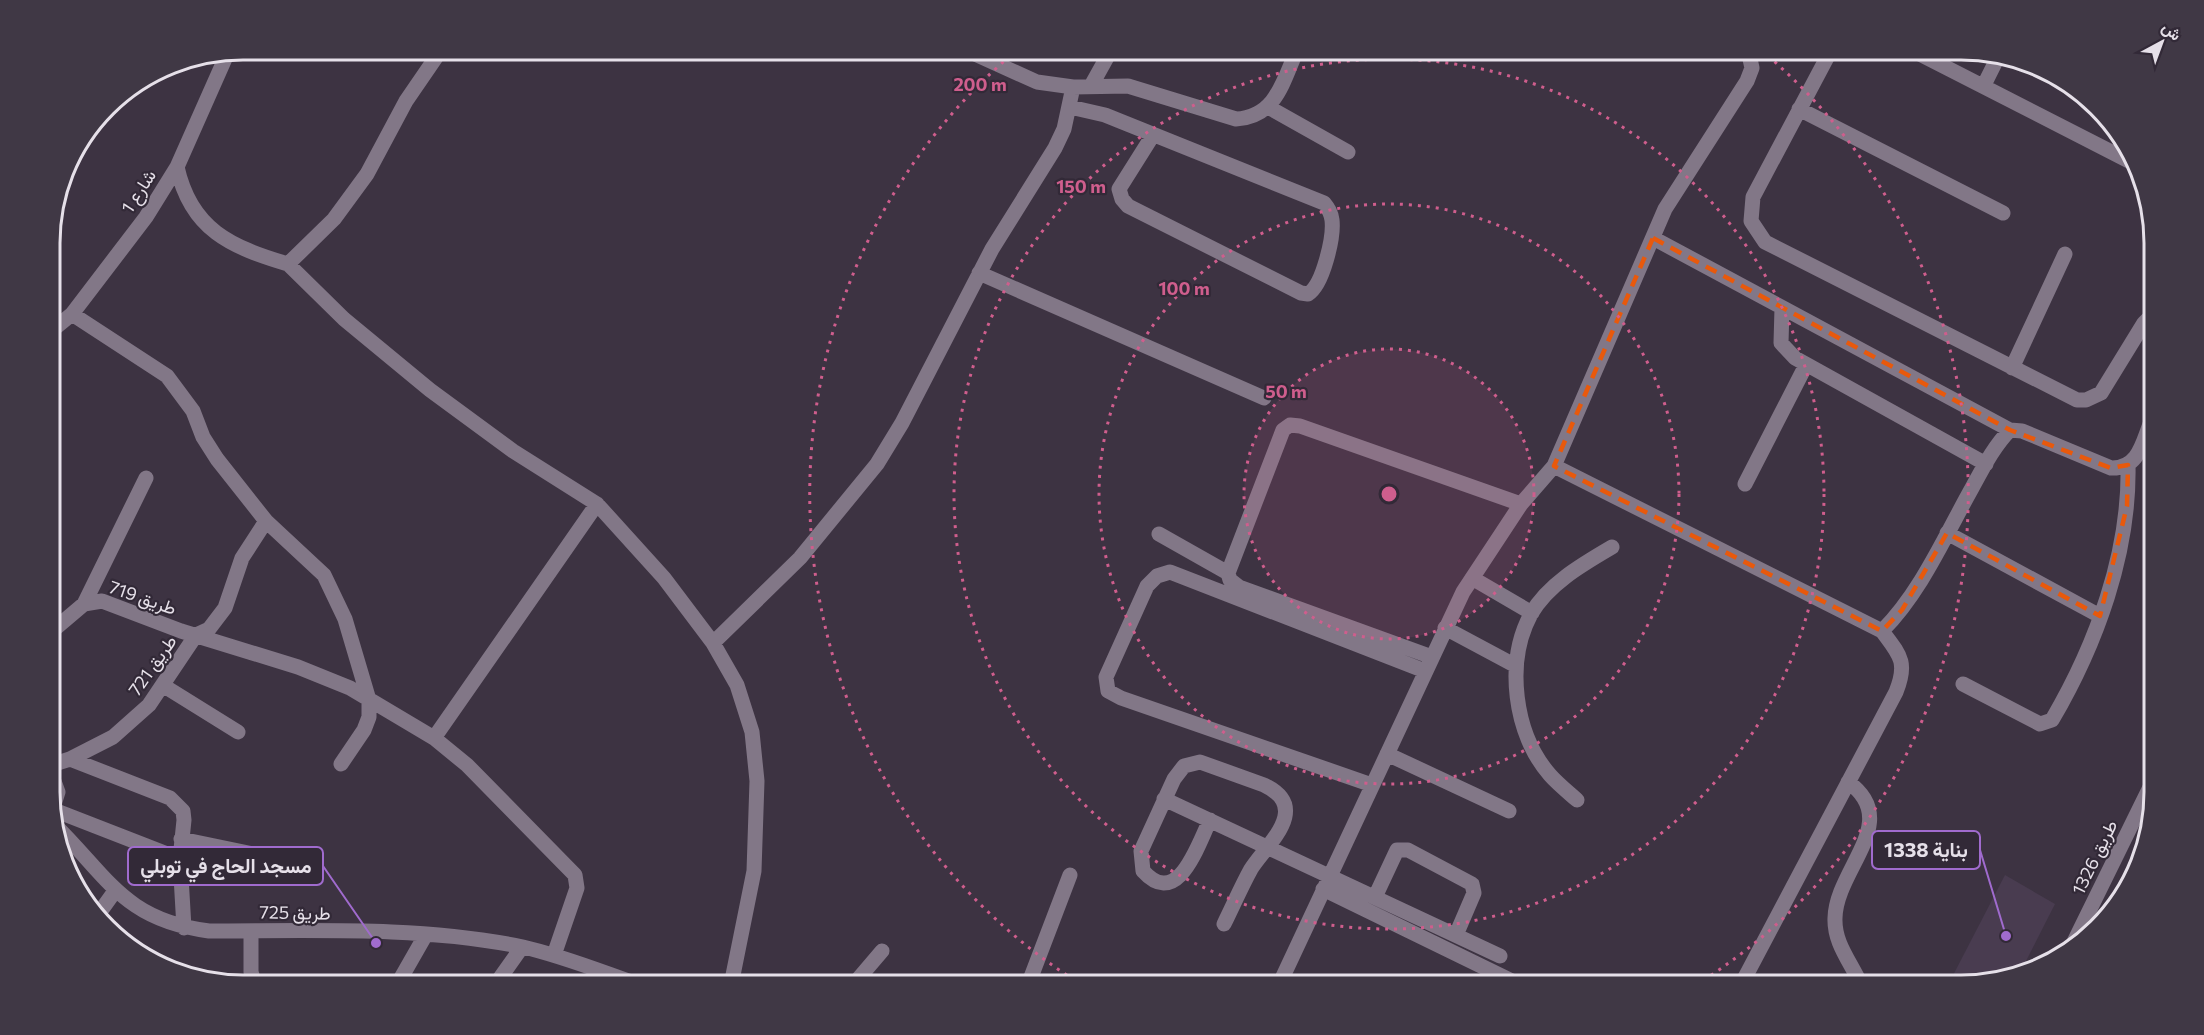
<svg xmlns="http://www.w3.org/2000/svg" width="2204" height="1035" font-family="Commissioner,Vazirmatn,sans-serif">
<rect width="100%" height="100%" fill="#3d3342"/>
<!-- built -->
<path fill="#493c50" d="M2005,875L2055,904L2022,969L1973,985H1948Z"/>
<g fill="none" stroke-linecap="round" stroke-linejoin="round">
<!-- minor -->
<path stroke="#827787" stroke-width="15" d="M966,50L1037,82L1073,87L1128,86L1236,119C1276,117 1283,81 1297,50
M1831,50L1753,197L1751,221L1765,242L2077,400H2086L2101,393L2144,323L2153,314
M1912,50L2129,161
M1984,85L1998,57
M1091,86L1111,50
M1070,107L1105,115L1324,203C1328,208 1331,212 1332,220C1334,237 1323,285 1308,294L1301,293L1128,206L1122,199L1119,189L1153,135
M1268,107L1348,152
M1799,109L2003,213
M177,167C191,230 231,247 288,264L334,219L367,174L406,101L441,50
M1653,238L2010,430
M288,264L344,319L430,390L513,451L597,504L664,578L713,643L737,685L752,732L757,781L754,871L731,985
M979,273L1264,398
M1782,308L1781,343L1795,358L1986,464
M72,314L167,376L193,411L203,437L217,459L266,521L324,575L345,619L369,700V717L364,730L341,764
M50,332L72,314L146,217L177,167L228,52
M2012,368L2065,254
M1554,466L1882,631C1900,655 1908,662 1896,692L1741,985
M1745,484L1806,365
M1947,533L2100,616
M1159,534L1228,573
M1472,578L1532,613
M84,604L146,478
M1445,628L1516,666
M1882,631C1921,592 1945,536 1972,488C1983,468 1994,446 2010,430L2022,431L2111,468C2141,469 2143,438 2153,417
M51,632L84,604L102,601L181,631L298,667L350,688L434,738L467,765L575,875L577,888L554,955
M713,643L800,558L877,464L902,423L992,249L1055,148L1064,129L1073,87
M1432,657L1239,587L1230,580L1228,573L1283,430L1290,425L1300,426L1521,504
M1963,684L2040,724L2052,720C2096,645 2130,553 2128,465
M164,686L238,732
M434,738L597,504
M1387,754L1509,811
M70,759L170,798L183,811L184,820L180,859L184,928
M51,765L70,759L113,737L149,705L196,635L209,629L225,608L242,558L266,521
M51,773L58,792L51,814
M1848,782C1903,821 1836,869 1835,918C1834,944 1851,962 1861,985
M1372,785L1121,698L1108,691L1106,677L1147,586L1157,576L1170,572L1425,671
M1164,799L1500,956
M1577,800C1568,792 1558,784 1550,775C1514,734 1505,662 1531,614C1548,584 1583,564 1612,547
M54,810L180,859
M1210,820C1198,844 1178,910 1143,871L1141,851L1174,779L1184,766L1200,762L1264,785C1312,808 1267,844 1251,869C1241,887 1233,906 1224,924
M54,824C109,878 124,920 209,931C312,931 421,926 523,947C563,956 602,972 640,985
M181,839L277,859
M1323,889L1518,984
M1375,897L1397,850H1408L1472,884L1474,893L1456,935
M97,916L115,891
M251,931V972L255,985
M2069,952L2154,779
M397,985L425,936
M495,985L522,947
M853,985L882,951
M1028,985L1070,875
M1279,985L1463,592L1521,504L1554,466L1665,209L1747,81L1752,68L1748,50"/>
</g>
<!-- marked area -->
<path fill="none" stroke="#e8590c" stroke-width="4.5" stroke-dasharray="12 8" stroke-linejoin="round" d="M1653,238L2010,430L2111,468L2128,465L2127,506L2100,616L1947,533L1902,610L1882,631L1554,466Z"/>
<!-- distance rings -->
<circle cx="1389" cy="494" r="145" fill="#cf5e8d" fill-opacity=".12"/>
<g fill="none" stroke="#cf5e8d" stroke-width="3" stroke-dasharray="3 6">
<circle cx="1389" cy="494" r="145"/>
<circle cx="1389" cy="494" r="290"/>
<circle cx="1389" cy="494" r="435"/>
<path d="M1082 985A579 579 0 0 1 1017 50M1761 50A579 579 0 0 1 1696 985"/>
</g>
<g text-anchor="middle" dominant-baseline="central" stroke-width="4.5" stroke-linejoin="round" paint-order="stroke">
<!-- street labels -->
<g font-size="18" fill="#e6e0e9" stroke="#322937">
<text transform="translate(138 191) rotate(-57)">شارع 1</text>
<text transform="translate(143 597) rotate(19)">طريق 719</text>
<text transform="translate(152 665) rotate(-55)">طريق 721</text>
<text transform="translate(2094 857) rotate(-64)">طريق 1326</text>
<text transform="translate(295 912) rotate(1)">طريق 725</text>
</g>
</g>
<!-- crop -->
<path d="M0 0H2204V1035H0ZM243 60H1961A183 183 0 0 1 2144 243V792A183 183 0 0 1 1961 975H243A183 183 0 0 1 60 792V243A183 183 0 0 1 243 60Z" fill="#403845" fill-rule="evenodd"/>
<path fill="none" stroke="#e6e0e9" stroke-width="3" d="M243 60H1961A183 183 0 0 1 2144 243V792A183 183 0 0 1 1961 975H243A183 183 0 0 1 60 792V243A183 183 0 0 1 243 60Z"/>
<circle cx="1389" cy="494" r="9" fill="#cf5e8d" stroke="#322937" stroke-width="3"/>
<g font-size="18" text-anchor="middle" font-weight="bold" fill="#cf5e8d" stroke="#322937" stroke-width="4.5" stroke-linejoin="round" paint-order="stroke">
<text x="980" y="91">200 m</text>
<text x="1081" y="193">150 m</text>
<text x="1184" y="295">100 m</text>
<text x="1286" y="398">50 m</text>
</g>
<!-- callouts -->
<path fill="none" stroke="#a06bce" stroke-width="2" d="M2006 936L1980 850M376 943L323 866"/>
<g fill="#a06bce" stroke="#322937" stroke-width="2">
<circle cx="2006" cy="936" r="6"/>
<circle cx="376" cy="943" r="6"/>
</g>
<g fill="#322937" stroke="#a06bce" stroke-width="2">
<rect x="1872" y="831" width="108" height="38" rx="6"/>
<rect x="128" y="847" width="195" height="38" rx="6"/>
</g>
<g font-size="20" text-anchor="middle" font-weight="bold" fill="#e6e0e9">
<text x="1926" y="857">بناية 1338</text>
<text x="226" y="873">مسجد الحاج في توبلي</text>
</g>
<!-- north arrow -->
<g transform="translate(2162 42) rotate(41)" stroke="#322937" stroke-width="4.5" paint-order="stroke">
<path d="M0-4.5L10 22L0 15L-10 22Z" fill="#e6e0e9"/>
<text y="-9" font-size="16" font-weight="bold" text-anchor="middle" fill="#e6e0e9">ش</text>
</g>
</svg>
